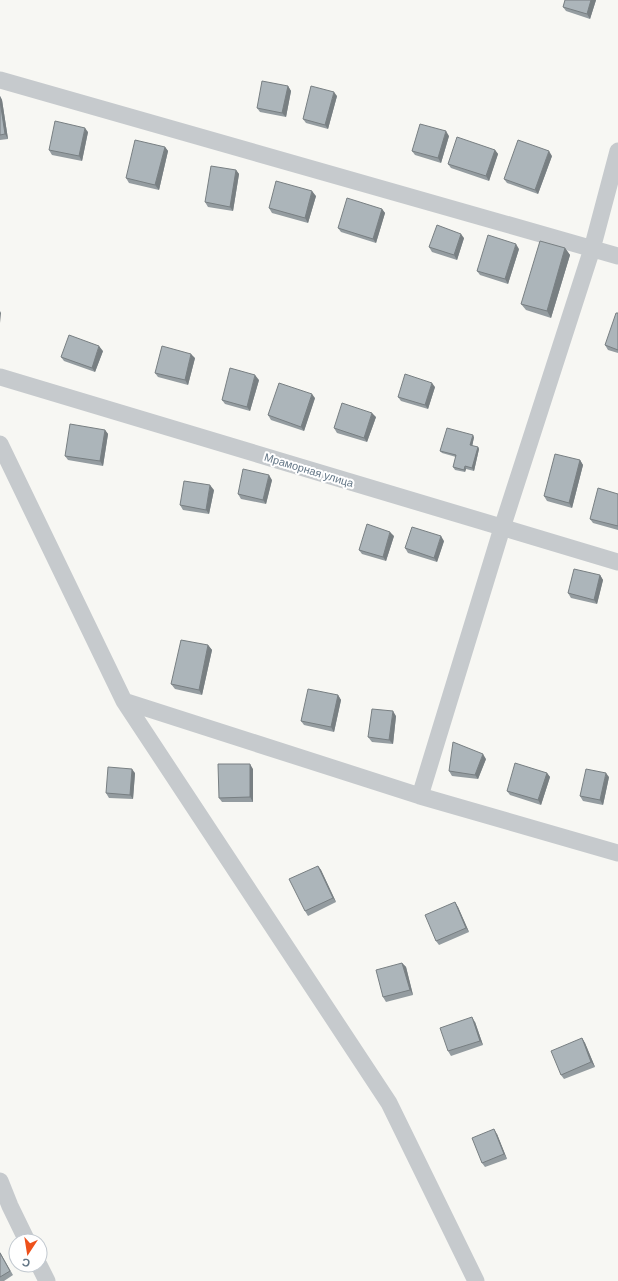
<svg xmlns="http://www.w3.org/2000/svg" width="618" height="1281" font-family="Helvetica,sans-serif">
<rect width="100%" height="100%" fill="#f7f7f3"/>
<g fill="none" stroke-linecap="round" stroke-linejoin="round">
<!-- street -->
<path stroke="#c6cacd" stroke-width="17" d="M0,80L618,256
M0,377L618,562
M0,444L124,701L389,1103L476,1281
M124,701L420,796L618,853
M420,796L502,528L592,249L618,151
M0,1181L10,1206L27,1241
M39,1265L47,1281"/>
</g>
<!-- wall -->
<path fill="#949ca0" d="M565,0H596L590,19L566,11L563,7Z
M288,86L291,91L286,117L260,112L257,108Z
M0,96L2,100L8,139L0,140Z
M337,96L328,129L306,123L303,119Z
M88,132L82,161L52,155L49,150Z
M449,136L441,163L415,155L412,151Z
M165,147L168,151L159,190L129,183L126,178Z
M495,150L498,154L489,181L451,168L448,164Z
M552,156L538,194L507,183L504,179Z
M236,170L239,174L233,211L208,207L205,202Z
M316,196L308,223L272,213L269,208Z
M382,209L385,213L376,243L341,232L338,228Z
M464,238L457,260L432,252L429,247Z
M565,248L570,255L551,318L526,310L521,304Z
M519,249L508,284L480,275L477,271Z
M618,313V353L608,350L605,345Z
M103,351L95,372L64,361L61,357Z
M195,358L188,385L158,377L155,373Z
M259,380L250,411L225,404L222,400Z
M435,387L428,409L401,401L398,397Z
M315,398L304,431L271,420L268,415Z
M376,417L367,442L337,433L334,428Z
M105,430L108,434L103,466L68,460L65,456Z
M474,437L472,446L478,447L479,449L474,471L466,469L465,472L455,470L453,467L456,457L442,453L440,451Z
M580,460L583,465L572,508L547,501L544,496Z
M272,480L266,504L241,499L238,494Z
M214,490L209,514L183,510L180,505Z
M618,494V530L593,523L590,519Z
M394,536L386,561L362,554L359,550Z
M444,541L437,562L408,553L405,548Z
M600,575L603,580L597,604L571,598L568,593Z
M208,645L212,650L202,695L175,689L171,684Z
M338,695L341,700L334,732L304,725L301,721Z
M396,716L393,744L372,742L368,737Z
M486,759L478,779L452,776L449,771Z
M253,769V802H222L219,798Z
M135,773L133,799L109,798L106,793Z
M547,773L550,777L541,805L510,795L507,791Z
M609,777L603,805L583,801L580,796Z
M318,866L321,870L336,902L308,916L305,911Z
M455,902L458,907L469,932L439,945L436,941Z
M402,963L406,967L413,995L386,1002L383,997Z
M475,1022L483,1045L451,1056L448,1051Z
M582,1038L585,1043L595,1067L564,1079L561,1075Z
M497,1134L507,1159L485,1167L482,1163Z
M0,1252L13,1275L4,1281H0Z"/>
<!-- shaded-wall -->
<path fill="#787f82" d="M591,0H596L590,19L587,14Z
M288,86L291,91L286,117L282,113Z
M334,92L337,96L328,129L325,125Z
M0,96L2,100L8,139L5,134L0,101Z
M85,128L88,132L82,161L79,156Z
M446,131L449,136L441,163L438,158Z
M165,147L168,151L159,190L155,185Z
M495,150L498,154L489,181L486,176Z
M549,151L552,156L538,194L535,190Z
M236,170L239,174L233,211L230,207Z
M312,191L316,196L308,223L305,218Z
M382,209L385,213L376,243L373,239Z
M461,234L464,238L457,260L454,255Z
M516,244L519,249L508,284L505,279Z
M565,248L570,255L551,318L547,311Z
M0,311L1,313L0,323Z
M99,346L103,351L95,372L92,368Z
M191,354L195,358L188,385L185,380Z
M255,375L259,380L250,411L247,407Z
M432,383L435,387L428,409L425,405Z
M312,394L315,398L304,431L301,427Z
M372,413L376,417L367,442L364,438Z
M105,430L108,434L103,466L100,461Z
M473,435L474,437L472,447L470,445Z
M478,447L479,449L474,471L472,468Z
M580,460L583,465L572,508L569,503Z
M465,466L466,469L465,472L464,470Z
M269,475L272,480L266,504L263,500Z
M210,485L214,490L209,514L206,510Z
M390,532L394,536L386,561L383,557Z
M441,536L444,541L437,562L434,558Z
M600,575L603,580L597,604L594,600Z
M208,645L212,650L202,695L199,690Z
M338,695L341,700L334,732L331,727Z
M393,711L396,716L393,744L389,740Z
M483,754L486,759L478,779L475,775Z
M250,764L253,769V802L250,797Z
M132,769L135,773L133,799L130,795Z
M547,773L550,777L541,805L538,800Z
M606,773L609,777L603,805L600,800Z
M318,866L321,870L336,902L333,898Z
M455,902L458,907L469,932L466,928Z
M402,963L406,967L413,995L410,990Z
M472,1017L475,1022L483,1045L480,1041Z
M582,1038L585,1043L595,1067L591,1062Z
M494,1129L497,1134L507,1159L504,1154Z"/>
<!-- building -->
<path fill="#acb5ba" stroke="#787f82" d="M565,0H591L587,14L563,7Z
M262,81L288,86L282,113L257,108Z
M311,86L334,92L325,125L303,119Z
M0,101L5,134L0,135Z
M55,121L85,128L79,156L49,150Z
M420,124L446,131L438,158L412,151Z
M457,137L495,150L486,176L448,164Z
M135,140L165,147L155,185L126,178Z
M518,140L549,151L535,190L504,179Z
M211,166L236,170L230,207L205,202Z
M276,181L312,191L305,218L269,208Z
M347,198L382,209L373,239L338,228Z
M437,225L461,234L454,255L429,247Z
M488,235L516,244L505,279L477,271Z
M540,241L565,248L547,311L521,304Z
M616,313H618V350L605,345Z
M69,335L99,346L92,368L61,357Z
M162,346L191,354L185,380L155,373Z
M230,368L255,375L247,407L222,400Z
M405,374L432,383L425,405L398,397Z
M279,383L312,394L301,427L268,415Z
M342,403L372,413L364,438L334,428Z
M70,424L105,430L100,461L65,456Z
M447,428L473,435L470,445L478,447L472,468L465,466L464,470L453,467L456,455L440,451Z
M555,454L580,460L569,503L544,496Z
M243,469L269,475L263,500L238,494Z
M184,481L210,485L206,510L180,505Z
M598,488L618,494V526L590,519Z
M367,524L390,532L383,557L359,550Z
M412,527L441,536L434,558L405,548Z
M574,569L600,575L594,600L568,593Z
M181,640L208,645L199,690L171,684Z
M308,689L338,695L331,727L301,721Z
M372,709L393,711L389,740L368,737Z
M453,742L483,754L475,775L449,771Z
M515,763L547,773L538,800L507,791Z
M218,764H250V797L219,798Z
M108,767L132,769L130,795L106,793Z
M586,769L606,773L600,800L580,796Z
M318,866L333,898L305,911L289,879Z
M455,902L466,928L436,941L425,915Z
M402,963L410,990L383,997L376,970Z
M472,1017L480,1041L448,1051L440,1028Z
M582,1038L591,1062L561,1075L551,1051Z
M494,1129L504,1154L482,1163L472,1138Z
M0,1253L10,1271L0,1277Z"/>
<g text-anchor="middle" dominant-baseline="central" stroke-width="4" stroke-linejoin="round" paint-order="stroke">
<!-- street labels -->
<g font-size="11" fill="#637686" stroke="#fff">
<text transform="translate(309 470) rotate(17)">Мраморная улица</text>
</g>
</g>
<!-- north arrow -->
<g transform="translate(28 1253) rotate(192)"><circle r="19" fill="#ffffff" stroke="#c1c8cf"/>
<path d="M0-3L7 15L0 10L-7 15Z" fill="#ee511b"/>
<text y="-6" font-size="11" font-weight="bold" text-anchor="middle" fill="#637686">С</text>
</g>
</svg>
